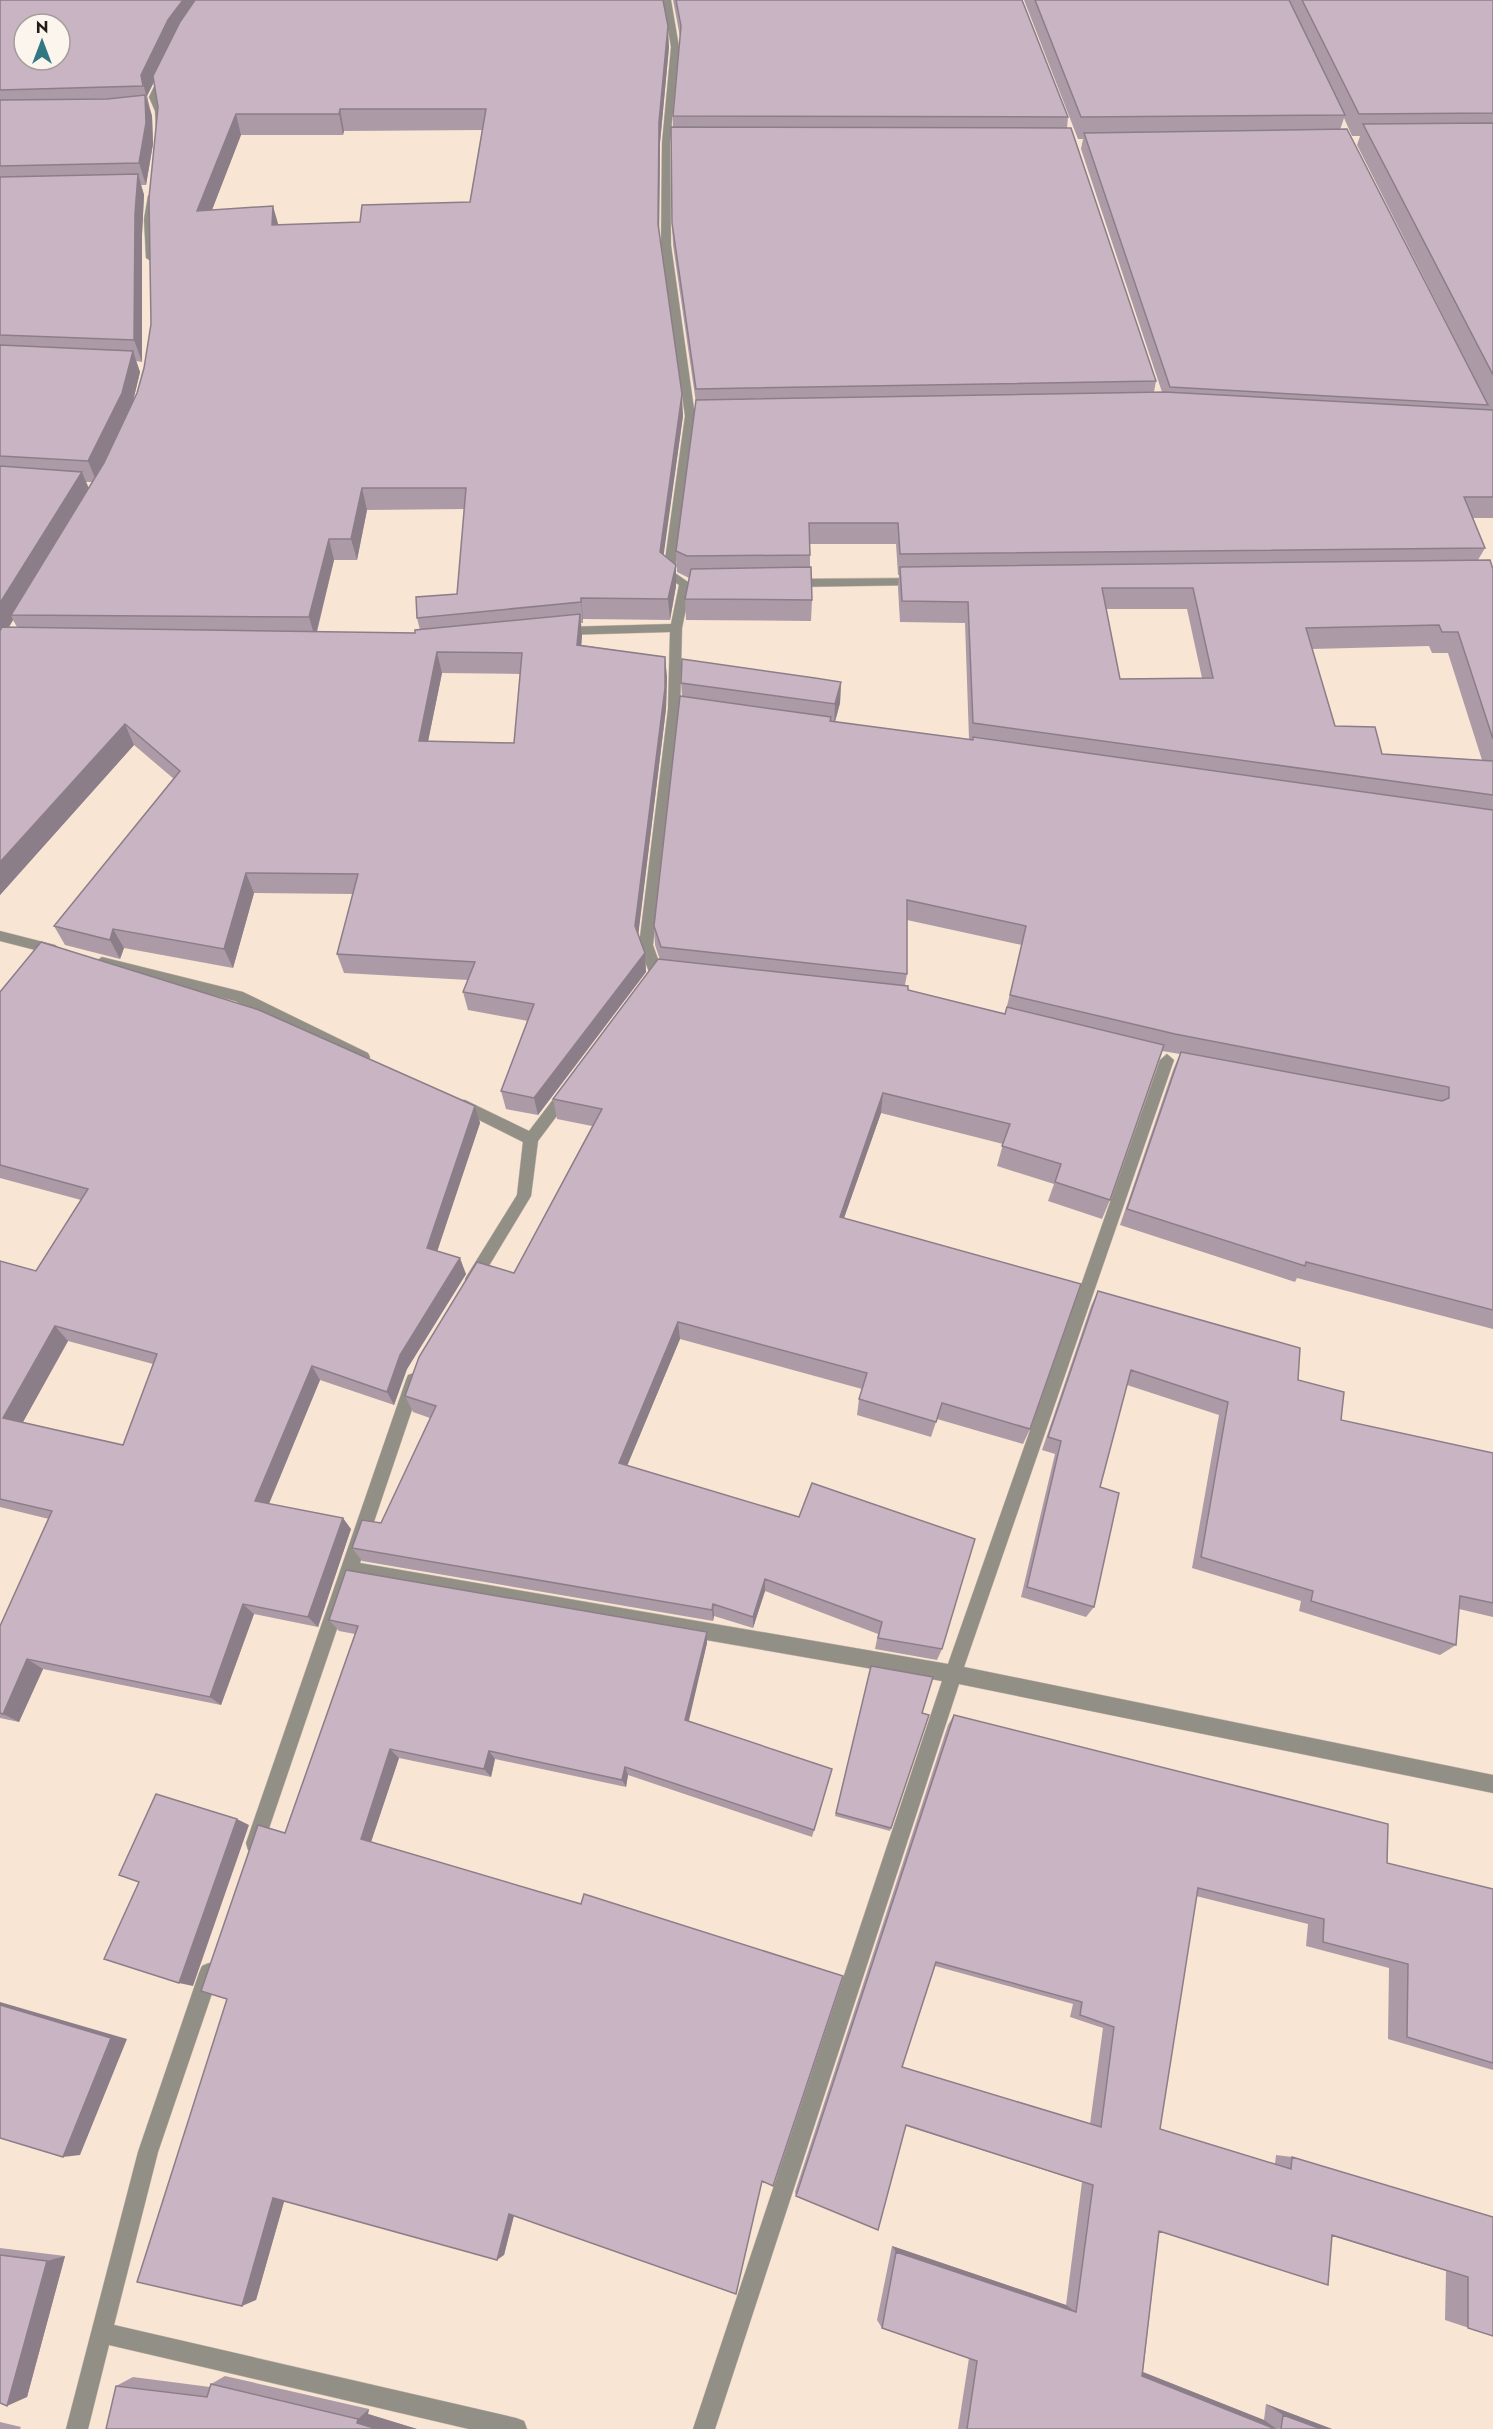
<svg xmlns="http://www.w3.org/2000/svg" width="1493" height="2429" font-family="Jost,sans-serif">
<rect width="100%" height="100%" fill="#f8e5d4"/>
<g fill="none" stroke-linecap="round" stroke-linejoin="round">
<defs>
<path id="minor" d="M663,0H671L679,47L670,143L671,245L695,416L675,573L691,584L682,628L680,709L653,945L663,973L654,986L649,987L642,982L649,972L639,945L668,709L670,632L563,635L557,631L563,627L671,624L679,585L663,574L685,416L661,245L662,143L671,47Z
M164,71L168,74L157,97L163,111L164,127L160,130L156,127L155,111L149,97L160,74Z
M153,193L158,196L154,219L156,258L151,261L146,258L144,219L148,196Z
M919,578L925,582L923,585L793,587L787,583L793,579Z
M0,931L55,945L62,950L55,955L0,941Z
M102,957L243,992L368,1053L370,1057L368,1061H358L235,1001L97,966L95,962Z
M1167,1054L1174,1060L964,1667L1493,1775V1793L959,1684L715,2429H693L942,1681L354,1579L264,1843L262,1850L255,1852L248,1850L246,1843L406,1380L408,1375L414,1373L420,1375L422,1380L360,1563L948,1664L1160,1060Z
M566,1087L571,1089L573,1093L571,1097L538,1141L531,1196L478,1284L473,1286L468,1284L465,1279L468,1274L517,1195L523,1142L455,1108L453,1104L455,1100H465L529,1131L561,1089Z
M209,1963L216,1966L219,1973L158,2152L114,2325L516,2418L524,2421L527,2429H469L109,2345L88,2429H66L138,2152L199,1973L202,1966Z"/>
</defs>
<!-- minor casing -->
<use href="#minor" stroke="#d1c1b2" stroke-width="1"/>
<!-- minor -->
<use href="#minor" fill="#928f86" fill-rule="evenodd"/>
</g>
<!-- wall -->
<path fill="#ac9ba7" fill-rule="evenodd" d="M0,0L669,47L660,143L659,232L683,416L663,555L676,586L670,620L583,619V623H581L582,635L581,645L665,657L667,678L666,709L638,934L645,953L646,972L538,1115L506,1109L501,1091L528,1021L468,1010L463,992L468,980L344,973L337,954L353,894L254,893L233,968L124,948L120,959L65,945L54,926L174,779L134,745L0,895ZM154,82L158,107L151,324L144,368L137,393L133,401L140,372L136,361L142,362V235L144,195L141,185H146L153,144L152,116L147,96ZM482,130L470,202L360,222L278,225L212,210L241,135H343L344,131ZM86,482H92L89,488ZM464,509L457,594L417,618L420,630L415,633L317,632L334,560H357L367,510ZM13,620L17,627H9ZM442,673L520,674L514,743L428,741Z
M673,0H1022L1068,117L1067,128L1156,381L1154,392H1162L1081,149L1083,139H1078L1024,0H1493V518H1473L1485,548L1478,560L1493,569V1329L1297,1278L1295,1282L1120,1225L1173,1070L1180,1054L1162,1051L1110,1200L1102,1219L1048,1201L1054,1184L997,1166L1003,1144L881,1113L844,1218L1030,1429L1023,1444L937,1419L931,1437L857,1415L859,1399L862,1389L680,1339L627,1466L942,1649L937,1660L875,1649L878,1634L765,1591L753,1628L714,1616L713,1621L362,1561L352,1548L381,1523L430,1418L413,1412L405,1396L514,1273L592,1126L557,1119L553,1099L660,960L655,945L654,926L682,696L681,683L841,682L840,703L835,722L969,739L965,623L900,622L898,588L899,575H898L896,544H810V567L812,600L811,621L686,620L685,599L689,578L677,572L676,551L696,403L673,245L672,223L673,116L680,37ZM1344,118L1352,136H1360L1357,145L1475,379L1340,130ZM1106,609H1187L1202,678L1120,679ZM1429,646L1432,653H1448L1482,760L1382,754L1335,726L1312,649ZM907,920L1022,945L1005,1014L908,990L905,985L907,974Z
M0,992L475,1106L480,1123L437,1251L466,1274L407,1369L394,1405L320,1380L269,1504L351,1529L318,1627L254,1614L221,1705L43,1669L19,1722L0,1718V1626L49,1519L0,1507V1261L36,1271L81,1200L0,1178ZM68,1341L153,1364L123,1445L23,1422Z
M1098,1291L1298,1380L1341,1420L1493,1453V1617L1459,1609L1456,1645L1440,1655L1299,1611L1301,1601L1192,1568L1219,1415L1127,1385L1100,1487L1094,1607L1086,1617L1021,1597L1055,1454L1042,1450L1091,1306Z
M329,1620L707,1632V1643L688,1721L832,1769L812,1837L628,1775L626,1787L495,1759L491,1777L399,1758L371,1842L762,2181L514,2216L504,2255L284,2201L256,2300L285,1833L355,1634L339,1631Z
M871,1666L891,1828L890,1831L835,1816Z
M954,1715L1387,1863L1493,1889V2070L1388,2039L1389,1968L1306,1946L1308,1924L1196,1896L1160,2129L1275,2164L1276,2155L1292,2157L1493,2217V2336L1445,2320L1446,2271L1332,2236L1159,2231L1143,2372L1264,2420L1266,2404L1332,2429H958L969,2358L882,2328L877,2320L892,2246L1066,2305L1082,2182L906,2126L796,2196L795,2192L948,1725ZM935,1966L1073,2004L1070,2017L1103,2028L1090,2124L902,2067Z
M0,2248L65,2256L27,2397L0,2403Z
M225,2376L369,2409L368,2414L417,2429H106L116,2386L133,2377L210,2387L211,2384Z
M0,2422L21,2427L20,2429H0Z"/>
<!-- shaded-wall -->
<path fill="#8c7e88" d="M183,0H203L174,41L147,96L149,107L141,75L168,20Z
M668,26L669,47L660,143L659,245L658,224L659,122Z
M145,95L152,116L153,144L146,185L139,163Z
M340,109L344,131L343,135L339,114Z
M236,114L241,135L203,233L197,211Z
M138,174L144,195L142,235V362L134,340L135,214Z
M273,206L279,227L272,225Z
M133,351L140,372L130,414L97,483L88,461Z
M682,394L683,416L661,574L660,552Z
M82,472L91,494L11,615L13,620L0,642V603Z
M362,488L367,510L357,560L351,539Z
M329,539L334,560L315,638L309,617Z
M676,565V586L670,620L668,599Z
M581,598L583,619V623L581,602Z
M580,614L582,635L580,666L577,645Z
M437,652L442,673L424,761L419,741Z
M665,657L667,678L666,709L637,945L635,926Z
M841,682L840,703L834,725L835,704Z
M125,724L134,745L0,895V862Z
M246,873L254,893L233,968L224,949Z
M113,929L124,948L120,959L110,940Z
M645,953L646,972L538,1115L534,1098Z
M883,1093L881,1113L838,1235L840,1217Z
M475,1106L480,1123L433,1264L427,1248Z
M460,1258L466,1274L407,1369L394,1405L387,1392L400,1355Z
M678,1322L680,1339L622,1478L619,1463Z
M55,1326L68,1341L18,1431L3,1418Z
M312,1366L320,1380L265,1513L255,1501Z
M343,1518L351,1529L318,1627L308,1617Z
M765,1579V1591L753,1628V1617Z
M243,1604L254,1614L221,1705L210,1697Z
M713,1604L714,1616L713,1621L712,1610Z
M707,1632V1643L687,1729L685,1720Z
M27,1659L43,1669L19,1722L3,1714Z
M390,1749L399,1758L370,1845L361,1839Z
M489,1751L495,1759L491,1777L484,1769Z
M625,1767L628,1775L626,1787L622,1780Z
M237,1819L249,1825L193,1986L179,1983Z
M0,2002L127,2039L80,2155L63,2157L0,2005Z
M286,2195L256,2300L242,2306L273,2198Z
M515,2211L504,2255L497,2260L509,2214Z
M892,2246L1066,2305L1076,2312L896,2252Z
M65,2256L27,2397L7,2406L47,2261Z
M1130,2367L1264,2420L1277,2429H1275L1142,2376Z
M1266,2404L1332,2429H1321L1283,2415Z
M369,2409L368,2414L417,2429H377L357,2423L358,2419Z"/>
<!-- building -->
<path fill="#c8b4c2" stroke="#8c7e88" stroke-width="1.5" fill-rule="evenodd" d="M0,0H183L168,20L141,75L143,86L0,90ZM24,24H60V60H24Z
M195,0H663L668,26L659,122L658,224L682,394L660,552L676,565L668,599L581,598V602L417,618L416,597L457,594L466,488H362L351,539H329L309,617L11,615L104,463L137,393L144,368L151,324L149,198L158,107L153,76L180,22ZM340,109H486L470,202L362,205L360,222L272,225L273,206L197,211L236,114H339Z
M676,0H1022L1068,117L673,116L681,26Z
M1035,0H1289L1345,115L1081,117Z
M1302,0H1493V113L1359,114Z
M145,95L146,123L139,163L0,166V100L107,99Z
M1493,123V375L1363,124Z
M671,127L1071,128L1156,381L696,389L672,223Z
M1347,129L1488,405L1170,387L1084,133Z
M138,174L135,214L134,340L0,335V177Z
M0,345L133,351L122,393L88,461L0,456Z
M1165,392L1493,410V497H1464L1485,548L900,554L898,523H809L810,555L687,556L676,551L696,400Z
M0,466L82,472L0,603Z
M1490,560L1493,569V739L1458,632H1442L1439,625L1306,628L1335,726L1375,727L1382,754L1493,761V795L973,723L968,602L902,601L900,567ZM1102,588H1193L1213,678L1120,679Z
M811,567L812,600L685,599L691,569Z
M580,614L577,645L665,657V688L635,926L645,953L534,1098L501,1091L534,1004L463,992L475,962L337,954L358,874L246,873L224,949L113,929L110,940L54,926L180,771L125,724L0,862V631L2,627L415,633V630ZM437,652L522,653L514,743L419,741Z
M682,659L815,678L841,682L835,704L681,683Z
M680,696L831,717L830,721L973,740V737L1493,810V1310L1306,1262L1305,1266L1127,1209L1181,1052L1442,1101L1449,1098V1087L1175,1034L1010,995L1026,926L907,900V974L661,947L654,926Z
M41,942L259,1010L475,1106L427,1248L460,1258L400,1355L387,1392L312,1366L255,1501L343,1518L308,1617L243,1604L210,1697L27,1659L3,1714L0,1713V1626L52,1511L0,1499V1261L36,1271L88,1189L0,1165V992ZM55,1326L157,1354L123,1445L3,1418Z
M658,959L908,986V990L1005,1014L1007,1007L1164,1045L1110,1200L1055,1182L1061,1164L1002,1146L1010,1124L883,1093L840,1217L1081,1284L1030,1429L942,1403L936,1422L859,1399L867,1373L678,1322L619,1463L799,1517L812,1483L975,1539L942,1649L878,1638L882,1622L765,1579L753,1617L713,1604L712,1610L352,1548L362,1520L381,1523L436,1406L405,1396L419,1357L477,1262L514,1273L602,1109L553,1099Z
M1098,1291L1300,1348L1298,1380L1344,1392L1341,1420L1493,1453V1603L1460,1596L1456,1645L1311,1601L1313,1591L1201,1557L1228,1402L1131,1370L1100,1487L1119,1493L1094,1607L1027,1587L1061,1441L1048,1437Z
M346,1570L707,1632L685,1720L832,1769L814,1830L625,1767L622,1780L489,1751L484,1769L390,1749L361,1839L581,1904L584,1894L843,1976L773,2186L762,2181L736,2294L509,2214L497,2260L273,2198L242,2306L137,2282L227,1999L201,1991L258,1825L285,1833L358,1626L329,1620Z
M871,1666L933,1677L922,1713L929,1715L891,1828L836,1813Z
M954,1715L1388,1824L1387,1863L1493,1889V2063L1407,2037L1408,1964L1323,1942L1324,1919L1198,1888L1160,2129L1291,2169L1292,2157L1493,2217V2336L1468,2328V2277L1332,2235L1328,2285L1159,2231L1142,2376L1275,2429H967L977,2361L882,2328L896,2252L1076,2312L1093,2185L906,2125L878,2230L796,2196ZM936,1962L1082,2002L1080,2015L1114,2027L1101,2127L902,2067Z
M156,1794L237,1819L179,1983L104,1959L139,1882L119,1875Z
M0,2005L111,2038L63,2157L0,2138Z
M0,2255L47,2261L7,2406L0,2403Z
M211,2384L358,2419L357,2423L377,2429H106L116,2386L207,2397Z
M1283,2415L1321,2429H1281Z"/>
<!-- north arrow -->
<g transform="translate(42 42)"><circle r="28" fill="#fcf5ee" stroke="#a59e98" stroke-width="1.5"/>
<path d="M0-4.5L10 22L0 15L-10 22Z" fill="#317883"/>
<text y="-9" font-size="16" font-weight="bold" text-anchor="middle" fill="#221c16">N</text>
</g>
</svg>
